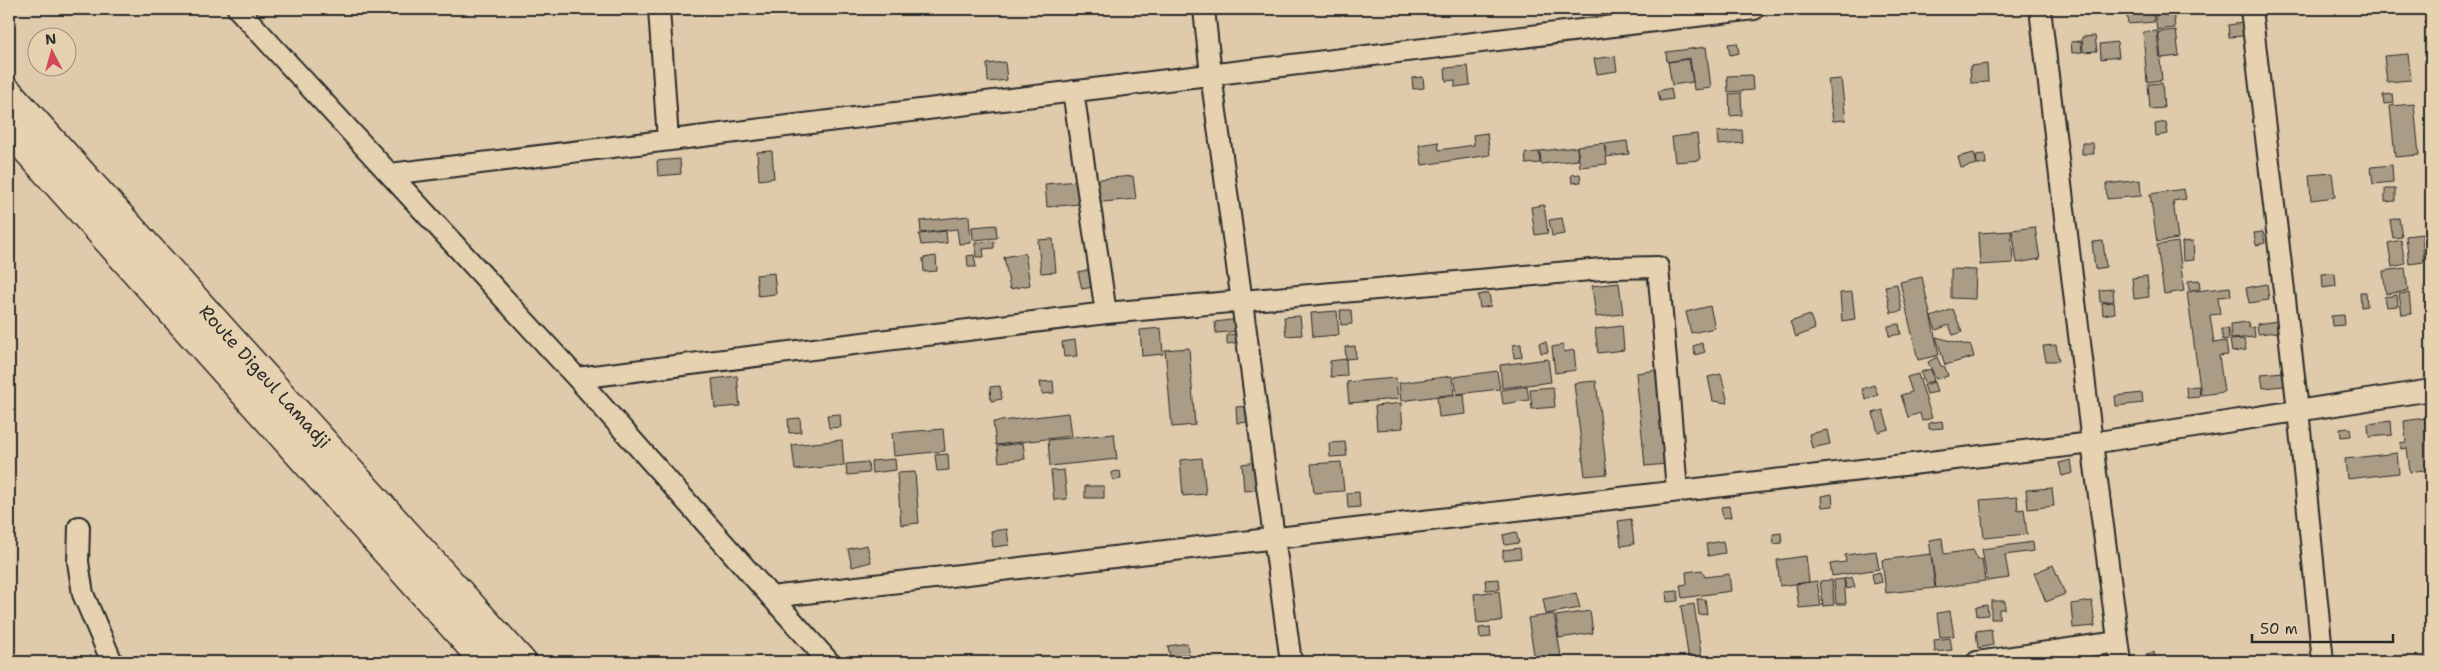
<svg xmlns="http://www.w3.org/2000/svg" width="2440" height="671" font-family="'Shantell Sans',sans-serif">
<rect width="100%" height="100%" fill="#dfcbab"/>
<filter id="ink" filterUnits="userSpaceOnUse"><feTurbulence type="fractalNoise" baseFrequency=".02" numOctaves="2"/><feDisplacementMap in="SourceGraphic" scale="10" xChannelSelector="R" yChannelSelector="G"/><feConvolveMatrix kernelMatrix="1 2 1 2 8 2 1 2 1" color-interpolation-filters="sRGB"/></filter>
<g filter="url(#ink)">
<!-- building -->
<path fill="#aa9c85" stroke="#2b2b2b" d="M2126,9H2153L2154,22L2128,24Z
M2154,9H2173L2175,28L2157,30Z
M2242,23L2243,36L2229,37L2228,25Z
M2176,30L2179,56L2161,58L2158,32Z
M2157,31L2162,80L2147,82L2143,32Z
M2095,36L2097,51L2083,52L2082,37Z
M2081,41L2082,52L2072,53L2071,42Z
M2117,42L2119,57L2101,59L2100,44Z
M1737,43L1739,53L1730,55L1728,44Z
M1706,47L1711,88L1694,90L1690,58L1667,62L1666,52Z
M2408,54L2411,80L2387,82L2384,56Z
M1615,56L1617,71L1597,74L1594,59Z
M1689,59L1693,82L1672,85L1668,62Z
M1005,62L1007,80L988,82L987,64Z
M1987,64L1988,82L1971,83L1970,66Z
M1468,66L1470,85L1455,87V80L1446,81L1445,68Z
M1752,75L1753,90L1728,92L1727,76Z
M1423,77L1424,88L1413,89L1412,78Z
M1841,79L1846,120L1833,121L1828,80Z
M2162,83L2164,108L2150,109L2148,84Z
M1671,88L1673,99L1660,101L1658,91Z
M1741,93L1742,115L1730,116L1729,94Z
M2393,94L2394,103L2384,104L2383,95Z
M2414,104L2419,155L2395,157L2390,106Z
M2166,122L2168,134L2156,136L2155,124Z
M1742,130L1743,143L1718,145L1717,132Z
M1487,133L1490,155L1422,165L1419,145L1438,142L1439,150L1474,145L1473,135Z
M1697,134L1700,160L1675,162L1672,137Z
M1627,141L1629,154L1606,157L1605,144Z
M1604,143L1607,164L1580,167L1577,146Z
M2082,143H2093L2094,154H2082Z
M1577,147L1578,160L1541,164L1540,151Z
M772,151L774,178L759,180L757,152Z
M1539,152L1540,163L1526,164L1525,153Z
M1974,153L1977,164L1961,168L1958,157Z
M1985,154L1986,164H1977L1976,155Z
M680,159L681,174L658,176L657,161Z
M2392,165L2393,182L2373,184L2371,167Z
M2332,173L2335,197L2311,200L2309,175Z
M1580,174L1581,182L1572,183L1571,175Z
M1133,176L1136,199L1047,207L1045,184Z
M2140,180L2141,196L2107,199L2106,184Z
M2184,189L2186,199L2173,201L2178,239L2157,242L2150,194Z
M2385,189H2395V201L2385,202Z
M1544,205L1548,233L1535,235L1531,207Z
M969,216L971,243L959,244L957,229L921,233L920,221Z
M1562,218L1565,234L1552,236L1549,220Z
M2399,218L2402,237L2393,238L2390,220Z
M996,225L997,238L973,240L972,227Z
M2035,227L2040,259L2017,263L2012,230Z
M946,231L947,243L921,245L919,234Z
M2011,231L2013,263L1980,265L1978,233Z
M2263,232L2265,243L2256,245L2254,233Z
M2422,234L2424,262L2409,264L2406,236Z
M1053,239L1056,272L1041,273L1038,240Z
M2401,240L2405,264L2392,267L2388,243Z
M994,241V248L983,249L984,257H976L975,243Z
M2103,241L2106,267L2095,269L2092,242Z
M2193,241L2194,260L2183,261L2182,242Z
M2178,242L2184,291L2164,294L2157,245Z
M1025,253L1030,285L1010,289L1004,257Z
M974,255L976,267H968L967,256Z
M936,256L937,271L924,272L923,258Z
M1096,268L1099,286L1082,289L1078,272Z
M2405,268L2408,291L2386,294L2383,271Z
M1951,269L1976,270L1975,299L1951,298Z
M774,273L776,294L758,296L756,275Z
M2335,273L2336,286L2323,288L2322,274Z
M2147,276L2149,297L2134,299L2132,278Z
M1922,277L1939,355L1918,360L1900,282Z
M2199,280L2200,289L2189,290L2188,281Z
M1619,283L1623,314L1596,317L1592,286Z
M1897,284L1902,311L1891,313L1885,286Z
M2267,284L2269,300L2249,303L2246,288Z
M2230,287L2231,296L2218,297L2220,314L2210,315L2214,343L2226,341L2228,355L2219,356L2224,392L2201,395L2187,292Z
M2113,289L2114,301L2100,302L2099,290Z
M1852,292L1855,319L1842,321L1840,293Z
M2360,292H2366L2367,306L2361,307Z
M1489,293L1491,306L1480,308L1478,295Z
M2409,293L2411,314L2402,315L2399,294Z
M2397,295L2398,306L2386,307L2384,297Z
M2114,302L2115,313L2103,315L2102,303Z
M1710,306L1715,328L1691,333L1686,312Z
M1953,309L1962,332L1953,335L1949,325L1936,330L1931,317Z
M1340,310H1351L1352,324L1341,325Z
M1337,311L1339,335L1313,337L1311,313Z
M1810,315L1815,329L1796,337L1790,322Z
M2344,315L2345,325L2332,326L2331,316Z
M1300,316L1302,335L1286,336L1284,317Z
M1239,319L1241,331L1216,333L1215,322Z
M2277,321L2278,332L2258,334L2257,324Z
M2248,322L2249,328L2254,327L2255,337L2231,339L2230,324Z
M1899,324L1901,334L1889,336L1888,326Z
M1622,326L1624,350L1598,353L1595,329Z
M1161,328L1163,354L1142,356L1140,330Z
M2221,329H2228L2229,339L2223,340Z
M1242,334L1243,342L1227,344V335Z
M1936,337L1971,346L1974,357L1945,365Z
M2244,339L2246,350L2232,352L2230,340Z
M1075,340L1077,356L1064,357L1062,342Z
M1546,342L1548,352L1541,353L1539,343Z
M1702,343L1705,352L1695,355L1693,346Z
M1521,344L1522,357L1514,358L1513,345Z
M1563,345L1564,352L1574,350L1576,370L1555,373L1552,347Z
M2056,345L2059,361H2046L2043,346Z
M1355,346L1356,358L1346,359L1345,347Z
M1189,348L1195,425L1172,427L1165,350Z
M1937,357L1941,366L1945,367L1948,376L1936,379L1928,362Z
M1346,359L1347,376L1331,377L1330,361Z
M1548,359L1551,382L1502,388L1500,365Z
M1931,369L1934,381L1924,383L1921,372Z
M1658,370L1667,464L1645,466L1636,373Z
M1497,371L1500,389L1457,394L1454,377Z
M2283,372L2284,386L2263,388L2261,374Z
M1721,374L1728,403L1713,401L1708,377Z
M1918,374L1932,418L1922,421L1920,413L1908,417L1901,395L1912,392L1907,377Z
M737,376L740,406L715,408L712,379Z
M1452,376L1454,394L1401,401L1399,383Z
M1396,378L1398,399L1349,403L1347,382Z
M1053,381L1054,393L1042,394L1040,382Z
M1596,381L1607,474L1585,476L1574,383Z
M1934,382L1937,392L1927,394L1924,385Z
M1874,385L1878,395L1866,400L1862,389Z
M1000,386L1002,399L991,401L990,387Z
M1527,386L1529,400L1503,404L1501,390Z
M2199,386L2200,397L2187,398L2186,387Z
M1553,387L1555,407L1532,409L1530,389Z
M2142,393L2143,403L2116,406L2115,396Z
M1464,394L1466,414L1439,417L1437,397Z
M1401,403L1403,428L1377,430L1375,406Z
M1249,406L1250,422L1237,423L1236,407Z
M1883,410L1889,429L1878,432L1873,413Z
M1068,413L1071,436L996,445L993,422Z
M840,414L841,427L829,428L827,415Z
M800,418L801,432L789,433L788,419Z
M2425,418L2431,469L2410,472L2407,448L2401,449L2400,443L2406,442L2404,421Z
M1942,421L1943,428L1929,429V423Z
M2391,421L2392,435L2369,437L2368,424Z
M2350,428L2351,436L2341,437L2340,429Z
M943,429L945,451L894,456L892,433Z
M1827,430L1830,444L1812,448L1809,434Z
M1114,434L1117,459L1050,466L1048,440Z
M842,440L844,465L795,470L792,445Z
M1345,442L1347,456L1330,457L1329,443Z
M1023,443L1025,459L999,462L997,446Z
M2397,453L2399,473L2347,479L2345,459Z
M948,454L949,470L937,471L935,455Z
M1202,458L1206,494L1183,496L1180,460Z
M895,459L896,470L872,473L871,461Z
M2071,460L2073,473L2062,476L2059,463Z
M868,462L869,473L847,475L846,464Z
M1257,462L1259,490L1244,491L1242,464Z
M1341,462L1344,491L1314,493L1311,464Z
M1064,470L1067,499L1054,500L1051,471Z
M1120,471L1121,479L1113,480L1112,472Z
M915,472L919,523L901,525L897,473Z
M1085,486H1104V498H1085Z
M2052,488L2054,506L2028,509L2026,490Z
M1359,492L1360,507L1348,508L1347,493Z
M1832,494L1833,506L1822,507L1821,496Z
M2017,497L2018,510L2024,509L2027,534L1984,538L1980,500Z
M1729,506L1731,517L1723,518L1721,507Z
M1631,519L1634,544L1621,546L1618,521Z
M1007,529L1009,545L993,547L991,531Z
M1516,532L1519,543L1505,545L1503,535Z
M1781,533L1782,543L1774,544L1773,534Z
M1942,538L1944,554L1973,550L1978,560L1982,559L1985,581L1936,588L1929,540Z
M1723,541L1725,553L1708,556L1706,544Z
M2033,542L2034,551L2005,555L2009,578L1987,581L1982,549Z
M867,545L871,562L852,567L848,549Z
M1520,548L1521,558L1503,560V550Z
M1876,551L1879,569L1832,576L1830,564L1846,562L1845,555Z
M1931,554L1935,588L1886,593L1882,560Z
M1806,556L1809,582L1780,586L1777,560Z
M2053,565L2065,594L2046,602L2034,573Z
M1702,570L1705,577L1729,574L1731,591L1682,598L1680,585L1687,584L1686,572Z
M1880,572L1882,582L1874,584L1872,574Z
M1852,577L1855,587L1847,589L1844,579Z
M1499,579L1500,589L1486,590L1485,580Z
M1844,579L1846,604H1836L1834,580Z
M1832,580L1834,605L1823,606L1820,581Z
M1817,581L1821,606L1799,608L1796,584Z
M1499,591L1502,621L1477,623L1474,594Z
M1678,591V601L1667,602L1666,592Z
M1576,593L1580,608L1546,614L1543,599Z
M1697,599H1705L1707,614L1699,615Z
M1991,601H2005V609H1999V619H1991Z
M2092,601L2095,626L2073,628L2071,604Z
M1694,604L1702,661L1689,662L1681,606Z
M1987,605L1988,615L1977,616L1976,607Z
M1590,611L1593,633L1559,638L1556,616Z
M1950,611L1954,636L1940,637L1937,613Z
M1554,614L1561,656L1535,660L1528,618Z
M1490,627L1491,637L1480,638L1479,628Z
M1991,629L1993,645L1978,648L1976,631Z
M1950,638L1952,650L1935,652L1934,640Z
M1187,643L1190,661L1171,662L1168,646Z
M2154,652L2155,661L2147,662L2146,654Z
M2427,658L2428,662H2396Z"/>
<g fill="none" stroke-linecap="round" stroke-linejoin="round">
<defs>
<path id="minor" d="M238,9L577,378L829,662
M659,9L668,140
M1204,9L1211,75L1291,662
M2040,9L2092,443L2121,662
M2251,9L2298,410L2323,662
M1073,91L1106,313
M390,174L1754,9
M577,378L1106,313L1613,268L1658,267L1677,490
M79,527L78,562L83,594L112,662
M771,597L2092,443L2431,390
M1977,662L2118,642"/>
<g id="secondary">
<path id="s1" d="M9,93L522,662"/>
<path d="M9,130L485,662"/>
</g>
</defs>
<!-- minor casing -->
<use href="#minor" stroke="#2b2b2b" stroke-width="24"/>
<!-- secondary casing -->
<use href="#secondary" stroke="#2b2b2b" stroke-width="31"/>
<!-- minor -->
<use href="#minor" stroke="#e6d2b0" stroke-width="20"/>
<!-- secondary -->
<use href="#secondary" stroke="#e6d2b0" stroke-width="28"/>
</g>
</g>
<g text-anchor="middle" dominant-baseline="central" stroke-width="4" stroke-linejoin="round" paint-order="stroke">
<!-- street labels -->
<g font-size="18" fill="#2b2b2b" stroke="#e6d2b0">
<text stroke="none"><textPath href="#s1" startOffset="382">Route Digeul Lamadji</textPath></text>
</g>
</g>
<!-- margin -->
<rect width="2440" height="671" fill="none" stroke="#e6d2b0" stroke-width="30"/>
<rect x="15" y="15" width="2410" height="641" fill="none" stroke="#2b2b2b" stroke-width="2" filter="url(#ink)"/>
<!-- north arrow -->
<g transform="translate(52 52) rotate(354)"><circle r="24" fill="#e6d2b0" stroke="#9b8f7b"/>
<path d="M0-4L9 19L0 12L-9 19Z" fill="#d1495b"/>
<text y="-8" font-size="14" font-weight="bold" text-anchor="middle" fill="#2b2b2b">N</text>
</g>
<!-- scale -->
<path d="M2252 634v8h141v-8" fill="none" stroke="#2b2b2b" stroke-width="2.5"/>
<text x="2260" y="634" font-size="15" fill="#2b2b2b" stroke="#e6d2b0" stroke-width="4" paint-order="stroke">50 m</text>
</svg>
